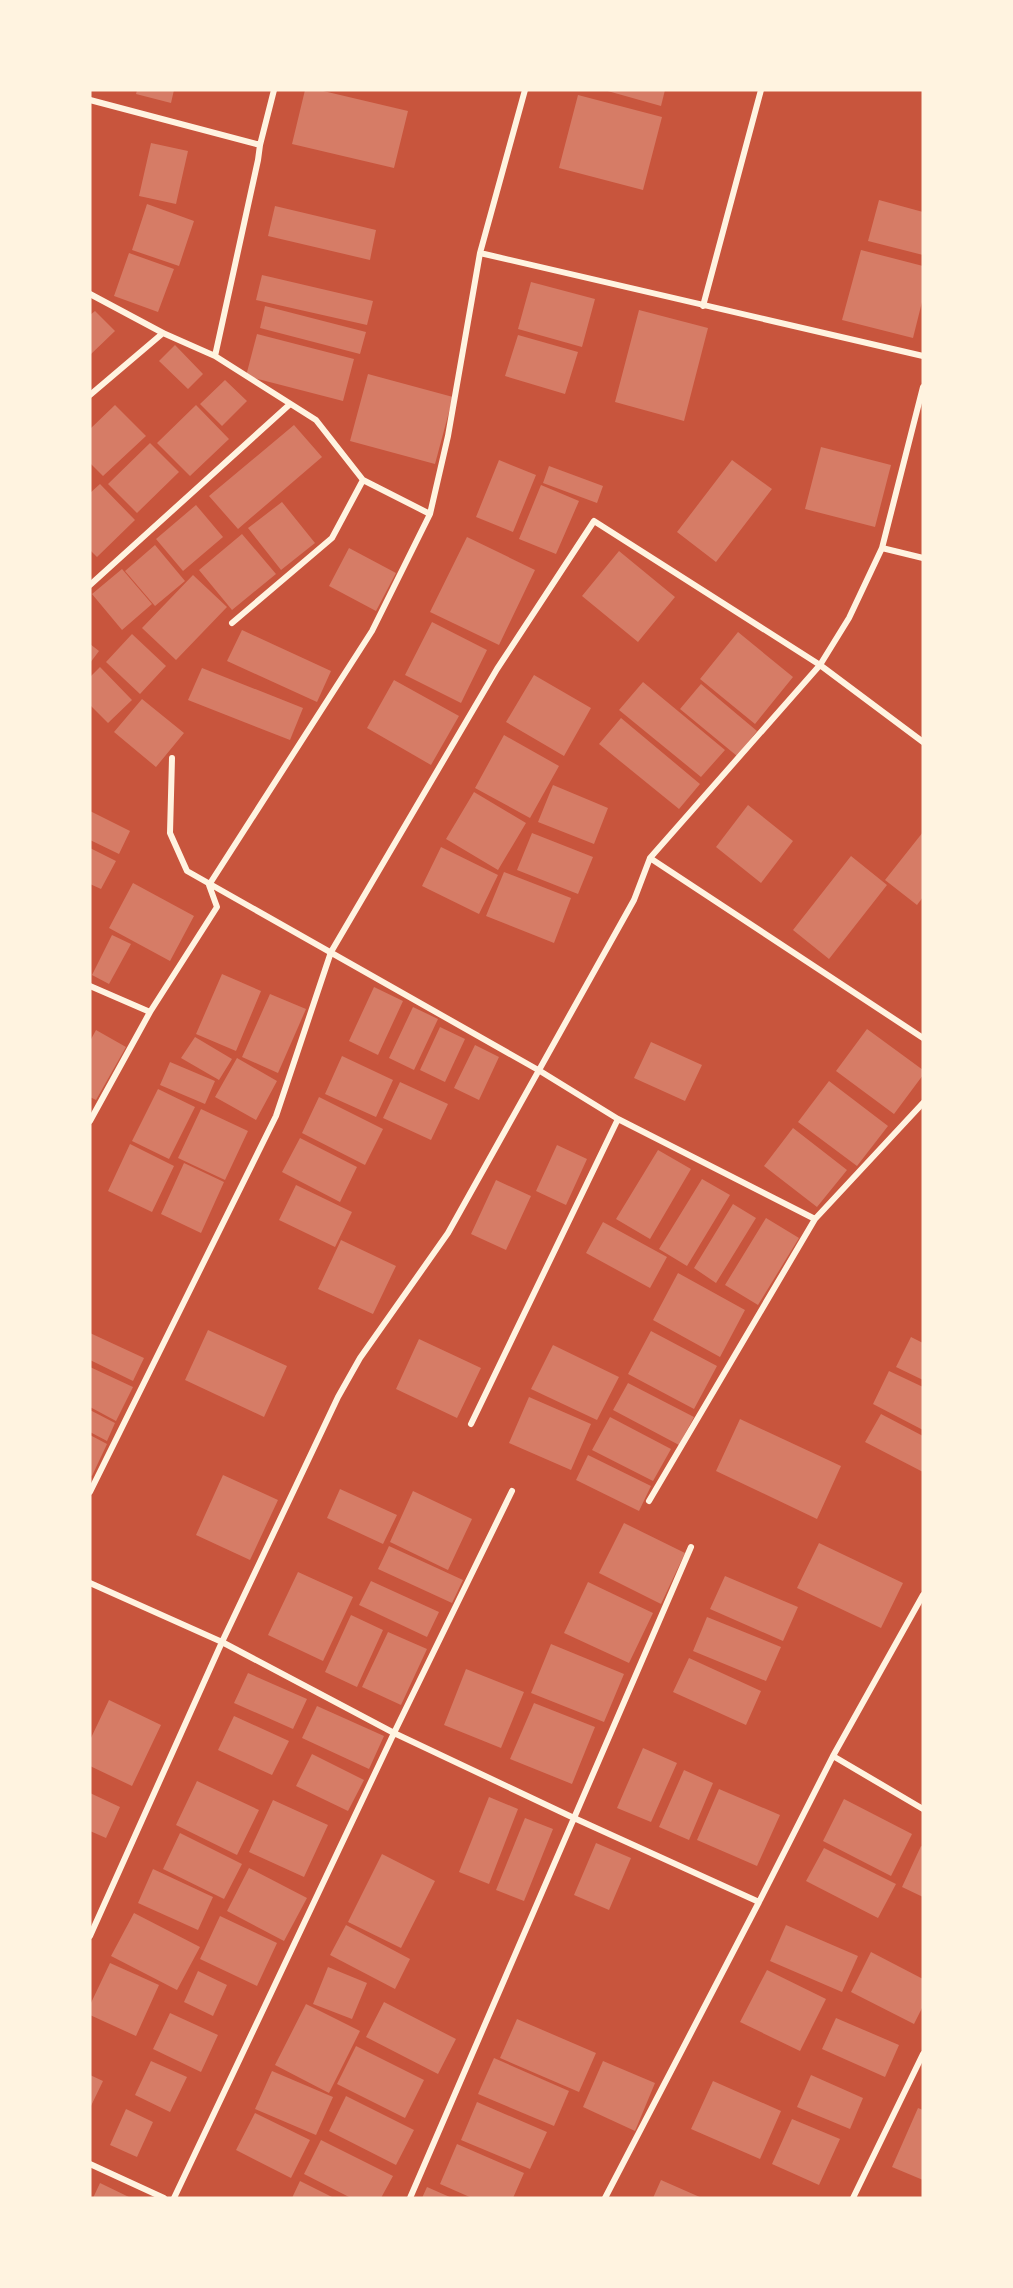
<svg xmlns="http://www.w3.org/2000/svg" width="1013" height="2288" font-family="'Space Grotesk',sans-serif">
<rect width="100%" height="100%" fill="#c8553d"/>
<!-- building -->
<path fill="#d67c66" d="M137,90H174L171,103L136,94Z
M305,90H319L408,111L394,168L292,144Z
M604,90H665L661,106Z
M578,95L662,117L643,190L559,168Z
M151,143L188,151L176,204L139,196Z
M879,200L923,212V255L868,241Z
M147,204L194,221L179,266L132,250Z
M275,206L376,230L370,260L268,236Z
M861,250L923,266V298L913,338L842,320Z
M129,253L174,269L158,312L114,296Z
M262,275L373,301L367,325L256,300Z
M531,282L595,299L582,347L518,329Z
M265,306L366,332L360,354L260,328Z
M639,310L708,328L684,421L615,402Z
M95,311L115,331L90,355V315Z
M257,334L354,359L343,401L246,376Z
M518,335L578,352L565,394L505,376Z
M175,345L203,374L188,389L159,361Z
M368,374L453,397L435,464L350,441Z
M225,380L247,401L222,426L200,404Z
M115,405L146,436L103,476L90,463V429Z
M196,405L229,439L190,476L157,443Z
M294,425L322,457L238,529L209,496Z
M150,443L179,472L137,513L108,484Z
M821,447L891,465L875,527L805,509Z
M499,460L536,475L513,532L476,517Z
M732,460L772,489L716,562L677,532Z
M549,466L603,486L597,503L543,483Z
M100,484L135,520L97,557L90,550V493Z
M541,485L579,501L556,554L519,539Z
M282,502L315,543L281,570L248,528Z
M196,505L223,537L183,571L156,539Z
M242,534L276,574L232,610L199,570Z
M467,537L535,570L499,645L430,612Z
M155,545L185,581L155,606L125,571Z
M349,548L396,573L376,611L329,586Z
M619,551L675,597L638,642L582,596Z
M122,569L152,604L122,630L92,594Z
M193,575L227,607L176,660L142,628Z
M432,622L487,650L461,703L405,675Z
M242,630L331,671L317,702L227,661Z
M738,632L793,677L755,724L700,679Z
M132,634L166,666L140,694L106,662Z
M90,644L99,651L90,663Z
M100,667L132,700L108,723L90,705V677Z
M202,668L303,708L290,740L188,700Z
M534,675L591,708L564,756L506,722Z
M394,680L459,716L431,765L367,728Z
M643,682L725,750L701,777L619,710Z
M701,684L757,731L737,756L680,709Z
M142,699L184,733L156,767L114,732Z
M621,718L700,784L679,809L599,744Z
M504,735L559,766L530,818L475,788Z
M553,785L608,808L594,844L538,822Z
M474,792L526,823L498,870L446,839Z
M748,805L793,841L761,883L716,847Z
M90,811L130,831L119,854L90,840Z
M923,832V897L917,905L885,880Z
M532,833L593,857L578,894L517,870Z
M441,847L498,875L479,914L422,886Z
M90,848L116,861L101,889L90,884Z
M851,856L887,885L829,959L793,930Z
M504,872L571,898L554,943L486,916Z
M133,883L194,916L170,961L109,928Z
M112,935L131,944L109,984L92,975Z
M222,974L261,991L236,1051L196,1034Z
M374,987L403,1001L378,1055L349,1041Z
M270,994L306,1009L278,1073L242,1057Z
M413,1007L438,1019L414,1070L389,1058Z
M440,1027L465,1039L445,1082L420,1070Z
M867,1029L923,1070V1075L894,1114L836,1071Z
M96,1030L126,1047L96,1100L90,1097V1041Z
M195,1037L232,1059L219,1080L181,1058Z
M651,1042L702,1065L685,1101L634,1078Z
M475,1045L499,1057L479,1100L454,1088Z
M342,1056L393,1080L376,1117L325,1094Z
M237,1058L277,1081L256,1120L215,1097Z
M170,1062L215,1081L205,1104L160,1085Z
M829,1081L888,1126L857,1166L798,1122Z
M400,1082L448,1104L431,1140L383,1118Z
M158,1089L195,1107L169,1159L132,1141Z
M319,1097L383,1129L365,1165L302,1133Z
M201,1109L248,1131L225,1180L178,1158Z
M793,1128L847,1170L817,1207L764,1166Z
M300,1138L357,1167L340,1202L282,1172Z
M130,1144L174,1166L152,1212L108,1191Z
M557,1145L587,1159L566,1205L536,1191Z
M658,1150L691,1169L650,1239L616,1219Z
M184,1163L224,1182L201,1233L161,1214Z
M702,1179L730,1195L687,1266L659,1249Z
M496,1180L531,1196L506,1250L471,1234Z
M296,1185L352,1212L335,1247L279,1220Z
M733,1204L756,1218L716,1283L694,1268Z
M766,1218L799,1238L758,1305L725,1285Z
M603,1222L667,1257L650,1288L586,1253Z
M341,1240L396,1266L373,1314L318,1289Z
M678,1273L745,1310L720,1357L653,1320Z
M208,1330L287,1366L264,1417L185,1380Z
M651,1331L717,1366L694,1409L628,1374Z
M90,1333L144,1358L133,1381L90,1360Z
M911,1337L923,1343V1380L896,1367Z
M419,1339L481,1368L457,1418L396,1389Z
M553,1345L619,1377L597,1420L531,1389Z
M90,1367L133,1387L116,1421L90,1407Z
M889,1371L923,1387V1430L873,1404Z
M628,1383L694,1417L679,1445L613,1410Z
M529,1397L591,1424L571,1470L509,1443Z
M90,1410L115,1423L107,1441L90,1432Z
M881,1414L923,1436V1472L865,1442Z
M610,1417L671,1449L653,1481L592,1450Z
M740,1419L841,1466L817,1519L716,1471Z
M90,1435L107,1444L92,1476L90,1475Z
M588,1455L651,1486L639,1511L576,1480Z
M223,1475L278,1500L250,1560L196,1535Z
M340,1489L397,1515L383,1544L327,1518Z
M413,1491L472,1519L448,1570L390,1542Z
M624,1523L685,1553L661,1604L599,1573Z
M819,1543L903,1583L881,1628L797,1588Z
M389,1546L463,1580L452,1603L378,1569Z
M298,1572L353,1597L323,1661L268,1635Z
M725,1576L798,1607L783,1641L710,1609Z
M371,1581L439,1612L427,1637L359,1605Z
M588,1582L653,1613L629,1663L564,1633Z
M351,1615L383,1630L357,1687L325,1672Z
M707,1617L781,1647L766,1681L693,1651Z
M388,1632L427,1649L401,1705L362,1687Z
M551,1644L624,1674L604,1722L531,1693Z
M689,1658L761,1691L746,1725L673,1692Z
M466,1669L524,1692L501,1748L444,1725Z
M248,1673L307,1699L293,1729L234,1703Z
M109,1700L161,1725L132,1786L90,1766V1740Z
M534,1703L595,1727L572,1784L510,1759Z
M317,1706L384,1736L369,1769L302,1738Z
M234,1716L289,1741L272,1775L218,1750Z
M643,1748L677,1763L651,1822L617,1808Z
M312,1754L364,1780L348,1811L296,1786Z
M684,1770L713,1783L689,1840L659,1827Z
M197,1781L259,1810L237,1855L176,1825Z
M719,1789L780,1815L757,1866L697,1840Z
M90,1793L120,1807L106,1838L90,1831Z
M489,1797L518,1809L489,1884L459,1872Z
M844,1799L912,1834L891,1876L823,1841Z
M273,1800L328,1825L304,1877L249,1852Z
M525,1818L553,1829L524,1901L496,1890Z
M180,1833L242,1864L224,1899L163,1869Z
M596,1843L631,1858L609,1910L574,1895Z
M921,1846L923,1847V1897L902,1887Z
M824,1848L896,1884L878,1918L806,1881Z
M382,1854L435,1881L401,1948L348,1922Z
M249,1868L307,1898L284,1941L227,1911Z
M153,1869L213,1897L198,1930L138,1903Z
M134,1913L200,1947L177,1990L111,1956Z
M220,1916L277,1943L257,1986L200,1959Z
M346,1925L410,1959L395,1989L330,1955Z
M786,1925L858,1956L842,1992L770,1961Z
M871,1952L923,1979V2006L914,2024L851,1992Z
M110,1963L159,1985L136,2036L90,2015V2005Z
M328,1967L367,1983L352,2019L313,2004Z
M767,1970L826,1999L800,2051L740,2022Z
M198,1971L227,1985L213,2016L184,2002Z
M384,2002L456,2039L438,2074L366,2037Z
M306,2004L360,2031L329,2093L275,2065Z
M170,2013L218,2035L201,2072L153,2049Z
M836,2018L899,2045L885,2077L822,2049Z
M517,2019L596,2053L579,2092L500,2058Z
M356,2046L424,2080L405,2118L337,2084Z
M494,2058L569,2091L554,2126L478,2094Z
M151,2061L187,2077L170,2112L135,2095Z
M603,2061L655,2083L635,2131L583,2107Z
M272,2071L333,2097L316,2135L255,2109Z
M90,2075L103,2081L90,2108Z
M811,2075L863,2098L850,2129L797,2107Z
M713,2081L781,2111L760,2159L691,2129Z
M346,2096L414,2130L396,2165L329,2131Z
M477,2102L547,2132L530,2169L461,2140Z
M918,2108L923,2110V2180L892,2167Z
M126,2109L153,2122L137,2157L110,2145Z
M255,2113L310,2140L291,2178L236,2150Z
M792,2119L840,2139L819,2185L772,2164Z
M321,2140L393,2176L381,2198H351L304,2174Z
M457,2144L524,2173L513,2198H472L440,2184Z
M661,2180L702,2198H653Z
M300,2181L334,2198H292Z
M100,2183L131,2198H93Z
M427,2187L452,2198H422Z"/>
<g fill="none" stroke-linecap="round" stroke-linejoin="round">
<!-- minor -->
<path stroke="#fff3e0" stroke-width="6" d="M90,100L260,145
M480,253L923,356
M90,294L163,333L215,356L316,420L363,480L430,514
M703,306L761,90
M215,356L258,160L260,145L274,90
M90,395L163,333
M882,548L923,558
M90,585L289,405
M232,623L332,538L363,480
M172,758L170,833L187,871L540,1071L618,1119L815,1219
M650,858L923,1038
M90,986L150,1012
M90,1121L150,1012L217,907L209,885L372,631L430,514L448,436L480,253L525,90
M471,1424L618,1119
M90,1492L276,1116L331,952L497,669L594,521L820,665L923,742
M649,1501L815,1219L923,1103
M90,1583L222,1642L394,1733L574,1818L759,1902L833,1756L923,1595
M833,1756L923,1809
M90,1936L222,1642L338,1397L360,1358L448,1233L634,900L650,858L820,665L849,618L882,548L923,387
M90,2164L164,2198
M174,2198L394,1733L512,1491
M410,2198L691,1547
M605,2198L759,1902
M853,2198L923,2054"/>
</g>
<!-- border -->
<rect width="1013" height="2288" fill="none" stroke="#fff3e0" stroke-width="183"/>
</svg>
